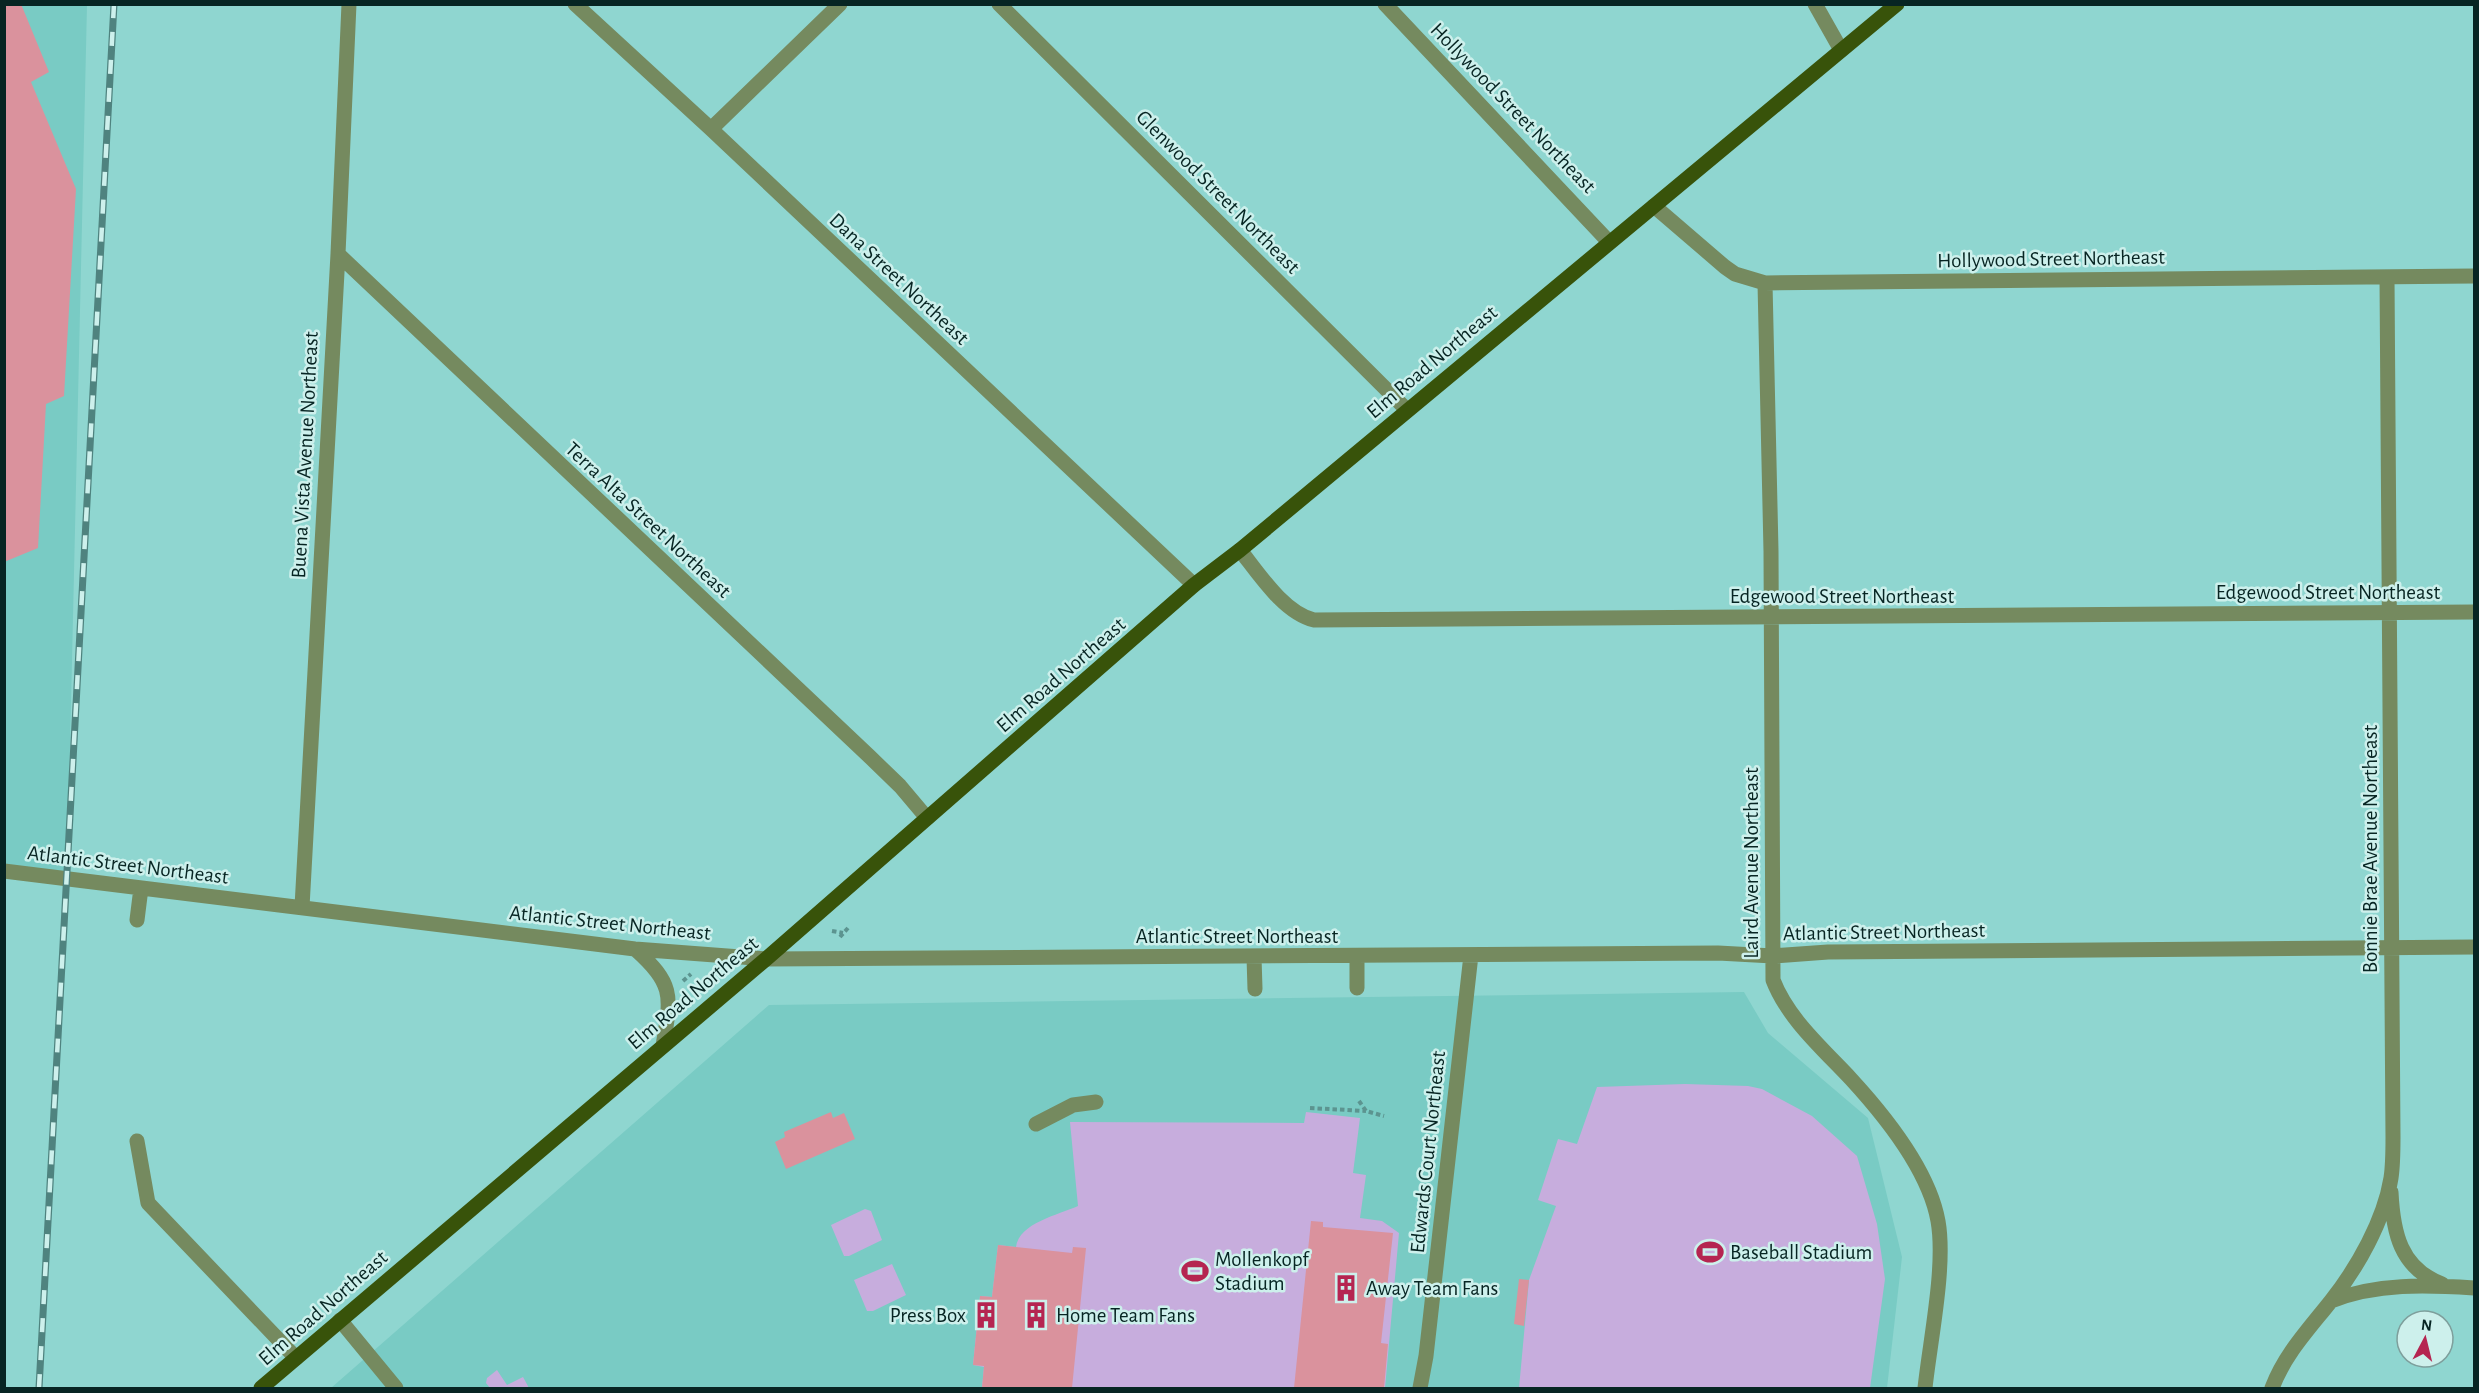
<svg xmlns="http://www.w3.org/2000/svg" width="2479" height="1393" font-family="'Alegreya Sans',sans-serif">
<rect width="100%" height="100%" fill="#8fd6d0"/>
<!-- built -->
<path fill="#79cbc4" d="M5,5H87L67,879L5,871Z
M1744,992L1768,1033L1868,1118L1902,1257L1887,1388H331L769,1005Z"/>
<!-- green -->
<path fill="#c7addd" d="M1685,1084L1748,1086L1762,1089L1812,1116L1857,1156L1877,1224L1885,1279L1870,1388H1519L1529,1280L1556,1206L1538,1200L1558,1139L1577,1144L1597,1087Z
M1306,1112L1360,1118L1353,1173L1366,1175L1360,1218L1382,1221L1399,1233L1385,1388H982L984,1367L973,1365L980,1296L992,1297L998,1245L1016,1247C1019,1223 1058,1215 1078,1206L1070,1122L1304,1123Z
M865,1209L871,1211L882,1240L849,1256H844L831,1225Z
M892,1264L906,1295L873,1311H867L854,1280Z
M497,1370L507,1385L523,1377L529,1388H490L486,1383L487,1378Z"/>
<!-- building -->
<path fill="#da929d" d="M4,4H21L49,72L31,82L76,189L64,396L46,404L38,548L4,562Z
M831,1112L833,1118L844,1113L855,1139L786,1169L775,1142L785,1137L784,1132Z
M1311,1221L1323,1222V1227L1393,1233L1381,1343L1388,1344L1384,1388H1294Z
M998,1245L1072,1253L1073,1247L1086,1248L1072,1388H982L984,1366L973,1365L980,1296L992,1297Z
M1519,1279L1529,1280L1524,1326L1514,1324Z"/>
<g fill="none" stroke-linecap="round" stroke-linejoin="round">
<!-- path -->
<path stroke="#5c9490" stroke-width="4" stroke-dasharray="4.5 3" stroke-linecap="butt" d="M832,931L843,933
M840,937L848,928
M683,981L691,974
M1359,1101L1366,1111L1384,1116
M1310,1108L1366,1111"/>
<!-- minor -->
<path stroke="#758a5f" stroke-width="15" d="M575,4L711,129L1194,585
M999,4L1407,410
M1385,4L1609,242
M1815,4L1841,50
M711,129L840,4
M1654,206L1725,267L1735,274L1765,283L2474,276
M338,254L869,756L900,786L927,818
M1765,283L1771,551L1773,980C1788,1019 1823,1049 1851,1079C1885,1116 1929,1171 1938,1221C1946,1266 1930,1341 1925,1388
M1240,550C1259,574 1284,613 1314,620L2474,612
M4,871L635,949L766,959L1718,953L1773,956L1828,952L2474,947
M302,907L338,254L349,4
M137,920L141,888
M635,949C675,985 671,996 663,1046
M1357,956V988
M1254,957L1255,989
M1036,1124L1073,1105L1096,1102
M137,1141L148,1203L296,1358
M2391,1192C2393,1232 2400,1268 2442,1284
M2331,1301C2377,1283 2426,1285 2474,1288
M340,1320L396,1388
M1420,1388L1426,1356L1471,955
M2272,1388C2285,1354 2308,1330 2331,1301C2357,1268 2384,1221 2391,1178C2393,1165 2393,1151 2393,1137L2387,277"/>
<!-- major -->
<path stroke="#38530a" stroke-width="15" d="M261,1388L766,959L1194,585L1240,550L1897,4"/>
<defs>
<path id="rail" d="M39,1388L114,4"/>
</defs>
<!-- rail casing -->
<use href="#rail" stroke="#4f837f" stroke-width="7"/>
<!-- rail -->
<use href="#rail" stroke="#cdf0ec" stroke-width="4.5" stroke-dasharray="14" stroke-linecap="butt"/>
</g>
<!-- icons -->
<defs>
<symbol id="stadium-bare" viewBox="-9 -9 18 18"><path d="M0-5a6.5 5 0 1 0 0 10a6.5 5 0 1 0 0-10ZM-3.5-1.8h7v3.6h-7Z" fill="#b52551" stroke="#cdf0ec" stroke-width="2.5" paint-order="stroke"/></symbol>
<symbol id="building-bare" viewBox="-9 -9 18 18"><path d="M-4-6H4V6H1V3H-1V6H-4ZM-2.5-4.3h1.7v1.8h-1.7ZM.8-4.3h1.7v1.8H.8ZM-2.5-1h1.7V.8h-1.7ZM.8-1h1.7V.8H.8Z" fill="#b52551" stroke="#cdf0ec" stroke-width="2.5" paint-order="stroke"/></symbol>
</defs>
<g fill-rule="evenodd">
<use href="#stadium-bare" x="1691" y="1233" width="38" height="38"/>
<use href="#stadium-bare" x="1176" y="1252" width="38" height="38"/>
<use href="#building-bare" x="1327" y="1269" width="38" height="38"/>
<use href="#building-bare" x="967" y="1296" width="38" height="38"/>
<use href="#building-bare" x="1017" y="1296" width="38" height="38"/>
</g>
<g text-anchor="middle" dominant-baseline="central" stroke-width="5" stroke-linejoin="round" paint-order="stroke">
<!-- street labels -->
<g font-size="21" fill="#072523" stroke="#cdf0ec">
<text transform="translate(1513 108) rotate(46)">Hollywood Street Northeast</text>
<text transform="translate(1218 192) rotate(45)">Glenwood Street Northeast</text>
<text transform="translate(2051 259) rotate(-1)">Hollywood Street Northeast</text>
<text transform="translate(899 279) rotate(43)">Dana Street Northeast</text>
<text transform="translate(1432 362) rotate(-40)">Elm Road Northeast</text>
<text transform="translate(305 455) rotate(-87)">Buena Vista Avenue Northeast</text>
<text transform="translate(648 520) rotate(43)">Terra Alta Street Northeast</text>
<text x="2328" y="592">Edgewood Street Northeast</text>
<text x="1842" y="596">Edgewood Street Northeast</text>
<text transform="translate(1061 675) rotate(-41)">Elm Road Northeast</text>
<text transform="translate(2370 849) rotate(-90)">Bonnie Brae Avenue Northeast</text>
<text transform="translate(1751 863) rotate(-90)">Laird Avenue Northeast</text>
<text transform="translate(128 865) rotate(7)">Atlantic Street Northeast</text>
<text transform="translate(610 923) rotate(6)">Atlantic Street Northeast</text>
<text transform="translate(1884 932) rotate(-1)">Atlantic Street Northeast</text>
<text x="1237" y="936">Atlantic Street Northeast</text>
<text transform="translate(693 993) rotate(-40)">Elm Road Northeast</text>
<text transform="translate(1428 1152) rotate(-84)">Edwards Court Northeast</text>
<text transform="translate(323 1308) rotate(-41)">Elm Road Northeast</text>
</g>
<!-- poi labels -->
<g font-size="21" fill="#072523" stroke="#cdf0ec" text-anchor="start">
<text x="1730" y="1252">Baseball Stadium</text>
<text x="1215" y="1259">Mollenkopf<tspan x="1215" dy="24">Stadium</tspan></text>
<text x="1366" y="1288">Away Team Fans</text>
<text x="966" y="1315" text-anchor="end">Press Box</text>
<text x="1056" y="1315">Home Team Fans</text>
</g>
</g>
<!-- border -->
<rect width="2479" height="1393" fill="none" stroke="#072523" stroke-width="12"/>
<!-- north arrow -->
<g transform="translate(2425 1339) rotate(7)"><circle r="28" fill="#cdf0ec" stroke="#7e9f9c" stroke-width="1.5"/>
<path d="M0-4.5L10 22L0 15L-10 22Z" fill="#b52551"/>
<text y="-9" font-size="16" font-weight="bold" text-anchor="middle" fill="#072523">N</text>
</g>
</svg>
